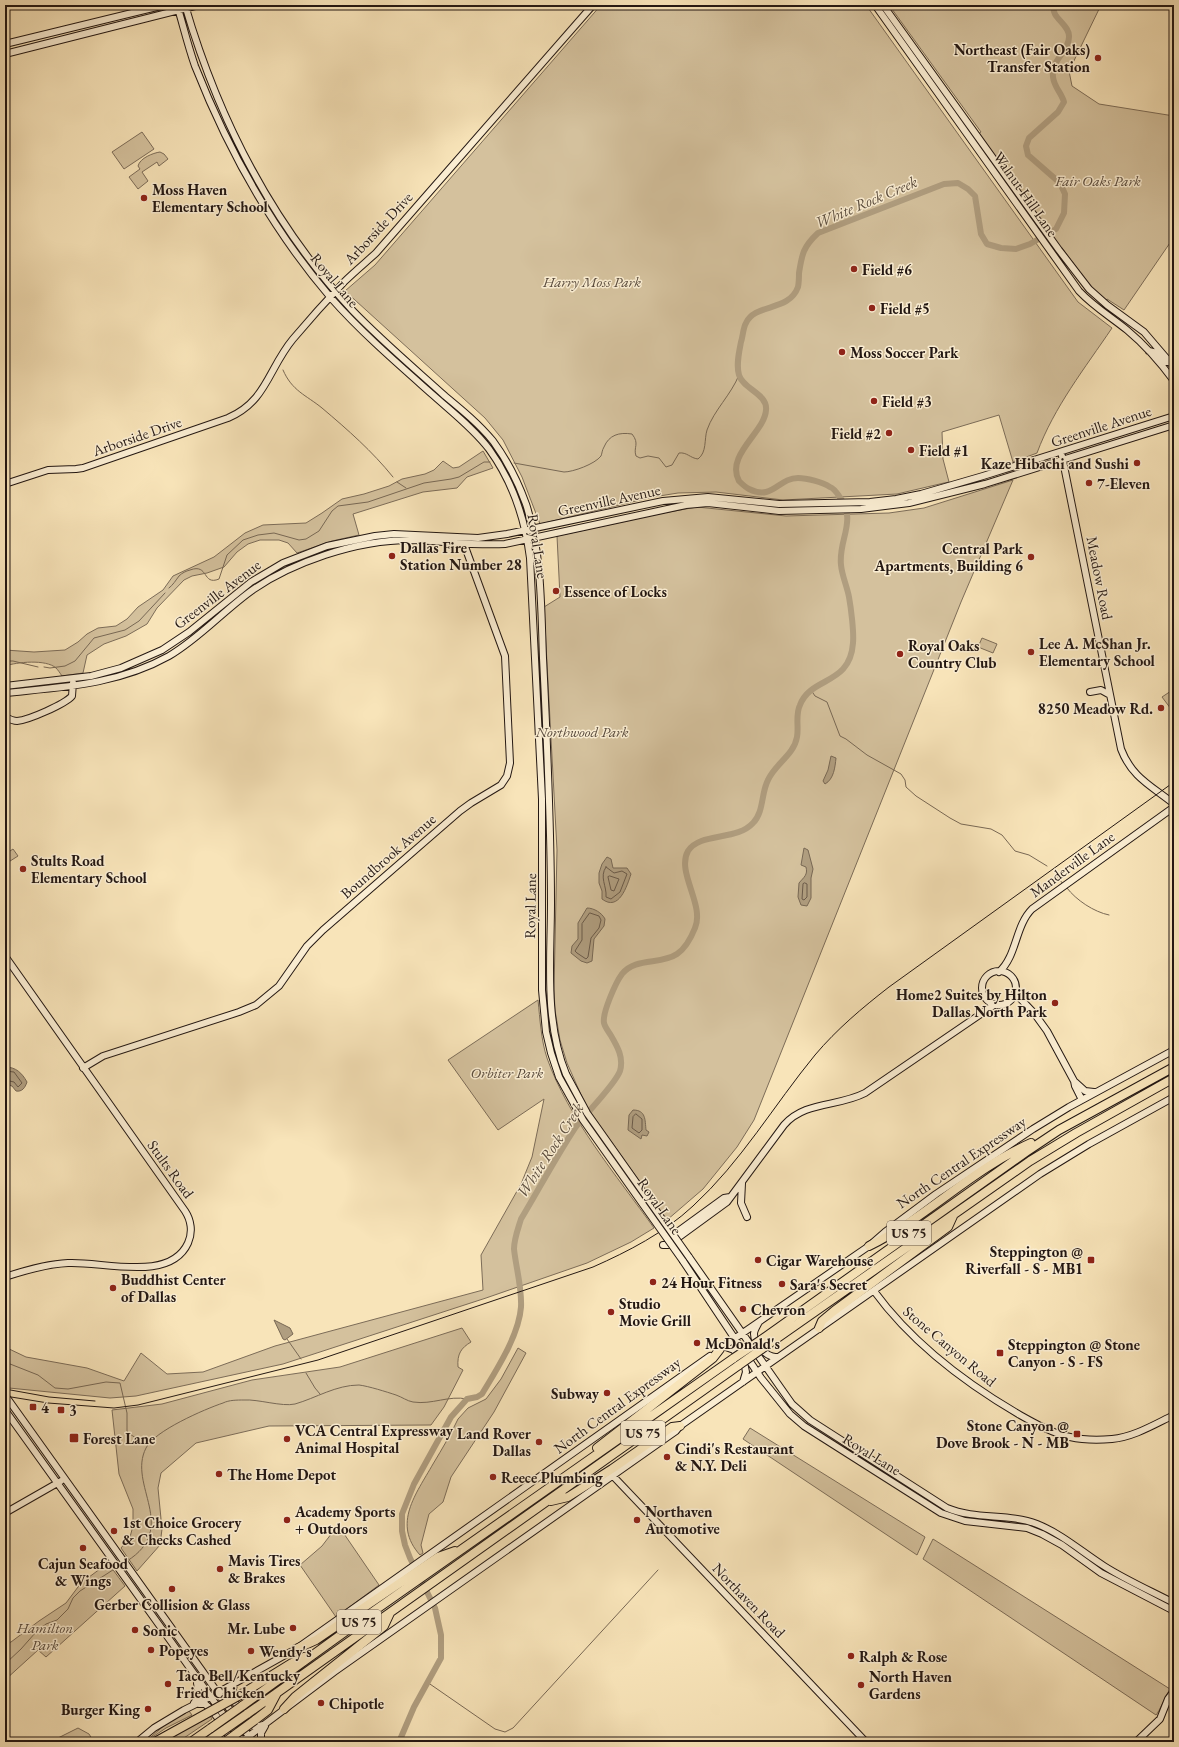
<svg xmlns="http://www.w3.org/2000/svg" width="1179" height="1747" font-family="'EB Garamond',serif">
<rect width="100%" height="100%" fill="#f8e4b9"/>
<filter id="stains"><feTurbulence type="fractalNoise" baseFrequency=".005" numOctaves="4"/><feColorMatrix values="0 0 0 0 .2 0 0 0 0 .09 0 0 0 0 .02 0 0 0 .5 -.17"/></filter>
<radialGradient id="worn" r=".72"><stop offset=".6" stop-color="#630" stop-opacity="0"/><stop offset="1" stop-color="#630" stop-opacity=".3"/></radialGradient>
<!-- green -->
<path fill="#d4c19d" stroke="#7c6c58" d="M601,5H866L1078,302L1112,328C1085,368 1054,407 1037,453L1013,462L999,415L942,432L943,459L949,482L944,483L897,494L783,500L716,492L678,493L653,497L540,524L522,477L503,440L485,418L345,291L375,265Z
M889,5H1101L1069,71L1072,86L1099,104L1174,116V237L1124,310L1107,299L1106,300L1094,291L1062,248L1056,251L974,137L981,132Z
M142,132L154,149L124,169L112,152Z
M160,152L164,154L168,159L159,166L157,162L142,172L148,181L138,189L129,177L140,169L138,166C140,158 153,153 160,152Z
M483,451L493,468L467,477L457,488L423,492L353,514L359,535L332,541L297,553L288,543L279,540H260L248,544L237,552L224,567L207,573L192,576L184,580L157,608L147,624L126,636L104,644L87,655L83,673L62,676C60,673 58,670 56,668C46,659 17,662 5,666V650L34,652L65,650L78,642L87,634L98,628L116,626L127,619L138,607L163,590L173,576L214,557L245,533L263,525L306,523L322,513L342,499L364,494L389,486L402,479L425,474L434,470L443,461L453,468L459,467Z
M1013,480L961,602L754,1120L737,1147L703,1189L667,1220L586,1106L567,1063L560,1040L555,1010L554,989L557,850L544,607L560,597L557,536L663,513L697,507L786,516L889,513L924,508Z
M982,638L997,644L993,653L978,647Z
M1174,689V713L1162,697Z
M13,849L18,856L7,863L5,860V852L7,853Z
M538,1000C540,1019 541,1040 547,1058C568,1118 617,1176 654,1228L631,1242L587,1263L486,1298L283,1364L136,1396L110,1398L9,1388L5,1383V1347L26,1357L87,1368L124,1381L141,1353L167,1374L203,1372L275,1346L483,1290L481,1255L521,1184L532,1157L544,1099L498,1130L448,1060Z
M462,1328L471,1342C461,1348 457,1354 458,1367L463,1370L444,1407L431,1425L269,1426L196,1443L161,1473L158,1488L162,1529L160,1545L137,1571L121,1548L130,1537L133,1526V1509L119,1474L112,1410L162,1404L252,1380L340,1367Z
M518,1348L526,1353L494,1412L451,1477L443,1502L429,1514L421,1545L423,1553L420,1555C392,1524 416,1494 433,1464C442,1449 451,1434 458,1419L468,1408L486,1399L501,1379Z
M750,1428L925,1537L917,1555L743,1439Z
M338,1525L379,1585L336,1617L300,1565L322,1546Z
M933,1539L1170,1689C1166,1695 1159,1712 1156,1715L923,1559Z
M108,1563L125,1586L46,1657L38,1650L5,1680V1644L11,1642L39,1621L66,1603L81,1583Z
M189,1711L192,1715L166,1728L145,1742L166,1724Z
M209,1714L212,1719L178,1742H158Z
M78,1728L89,1734L94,1742H50Z"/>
<!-- water -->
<path fill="#b09e80" stroke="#786854" d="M831,756L836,758C835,767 834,779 825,784L823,781L828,770Z
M804,848L808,850L813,869L811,878V898L807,906L801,905L798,897L799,883C804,877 808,875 806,867L801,865Z
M607,857L611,859L613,868H627L631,874C627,886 619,912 602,899V891L599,883V873L602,864Z
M587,908C594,908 602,913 605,919L604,926L594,939L592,961L587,963L581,961L571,953L572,946L578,939V923Z
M5,1067C16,1067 22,1073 27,1082C25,1088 22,1092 16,1091L12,1086L5,1084Z
M633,1110C646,1110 645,1120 646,1130L649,1132L647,1136L642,1135L641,1139L628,1130L629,1115Z
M274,1320L290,1328L293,1334L285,1340L283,1339Z"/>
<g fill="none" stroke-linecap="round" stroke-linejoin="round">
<!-- shore -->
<path stroke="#6a5a49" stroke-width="1" d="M606,867L614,873L622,871L627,874L620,892L611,899L606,897C607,886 599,877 606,867Z
M610,876L619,879L614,891L611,890L608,877Z
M805,883L807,884V897L804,900L802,899L803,884Z
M590,913L599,916L601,920L599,928L591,938L588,957L586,959L577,953L575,951L582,940V924Z
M5,1071L14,1072L22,1083L18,1087L14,1082L5,1080
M636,1114L642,1119V1130L639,1133L632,1128L633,1117Z"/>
<!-- stream -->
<path stroke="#786854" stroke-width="1" d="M283,370C292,391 306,395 322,408C348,430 372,451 393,477
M514,463L564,472C573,472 595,464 601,456C602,454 602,450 604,447C609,435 619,432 632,434C640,444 633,447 636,456L640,458L648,456L659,458L666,467L672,465L679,453C687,452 690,458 698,459C707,452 704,440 707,430C714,410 731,395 739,375
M397,482L406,488
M169,588C173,585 176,580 179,576C182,573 186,571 190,570C209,563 202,586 219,579L227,555L243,540L258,535L274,533L299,540L306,539L319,531L332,511L338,506L368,502L424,483L451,479L459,477L484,462H490
M5,661H13L38,667
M44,667L50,668L65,666L75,661L94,638L125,630L139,621L165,593
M811,690L815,696L827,702L840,736L846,739L867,755L901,774L905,780L906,787L916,796L950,818L961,824L991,829L1002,835L1015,851L1029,855L1047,866
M1056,875L1063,884
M1067,888C1076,900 1094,912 1109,915
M287,1339L301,1359
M5,1362L38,1375L55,1388L68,1389L106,1382L120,1383L127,1413V1431C134,1438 140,1441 150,1441
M306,1373L315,1388L320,1394
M127,1561C180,1528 127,1485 146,1448C154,1431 205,1409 223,1403C229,1400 237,1400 244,1400C258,1399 282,1407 295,1404C316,1398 336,1385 359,1385C368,1386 387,1392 396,1395C402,1397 407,1401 413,1402C432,1405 449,1395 467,1399
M5,1664L21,1649L36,1632L46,1624L57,1620L68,1609L73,1598L80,1591L116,1568
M427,1682L495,1729L505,1732L513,1728L658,1570"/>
<!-- river -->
<path stroke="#b09e80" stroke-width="6" d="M399,1742L414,1707L441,1658V1635L435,1608L410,1558L405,1545L402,1531V1514L414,1484L451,1417L467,1399L477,1397L482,1394C497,1369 519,1335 521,1307C522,1287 516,1268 514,1249C514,1239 518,1229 521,1219C539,1189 556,1157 575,1128C585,1114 615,1085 620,1071C624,1057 617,1046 610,1034C608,1031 605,1027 604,1023C602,1013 616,982 622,974C635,957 661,965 677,954C686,948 691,938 695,928C705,905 676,872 688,851C700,832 737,841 753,823C764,812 761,793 768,780C775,764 794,755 797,737C799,727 795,715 800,705C811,676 850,686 853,643C854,632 851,608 849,597C847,586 842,576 841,565C838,539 858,521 839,496C837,493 833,488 830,487C822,482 807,478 798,478C778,478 773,501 749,489C747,488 741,483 739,481C725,455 765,432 766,410C768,394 743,389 739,375C736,365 739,352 741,342C743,336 743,328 746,323C755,303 789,312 798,287C799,282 799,278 799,273C802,254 803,247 818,233L944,184L958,183L968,189L975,196L981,234L987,244L1001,248L1016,249L1030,244L1056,229L1064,213L1065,194L1060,183L1028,155L1026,146L1029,138L1058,112L1064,102C1061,92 1054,87 1053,77C1051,59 1069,52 1069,37C1070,24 1050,18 1054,5"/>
<defs>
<path id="secondary" d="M177,5C183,25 188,46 195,66C228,150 272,229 331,298C362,333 398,364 433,395C452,412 474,429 489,449C513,482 525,519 530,558L542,799V990L546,1032L551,1053L559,1077
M185,5C218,118 272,224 353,311C382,341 414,368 445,396C462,410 479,424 493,441C507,460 518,482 526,504C542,553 541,608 543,658C547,740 551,821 551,903C551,960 544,1020 566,1074
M875,5L1079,291C1094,307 1111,317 1127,330C1145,345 1160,362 1174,381
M883,5L1059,250L1089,289L1107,305L1144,332L1174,367
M5,44L165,5
M5,54L199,5
M1149,351L1157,353L1166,362H1170
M1062,456L1121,749C1132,778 1152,786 1174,804
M5,484L48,470L76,469L83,468L228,418C267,401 268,369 293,339C309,320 326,301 344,282C354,272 365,263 376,253L593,5
M5,686L91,676L121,668L162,650L189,632L251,582L283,563L327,546L375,536L394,534L478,538L507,534L663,501L708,497L779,504L870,502L896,499L921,494L983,476L1174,416
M1090,692L1101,690L1110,695
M5,693C62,687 117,685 169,656C200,638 225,609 254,589C276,574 301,563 325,555C352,546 383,540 411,540C443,541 474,546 505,544L686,505L708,503L779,511L861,509L909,503L985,484L1174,425
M5,717C9,719 13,721 17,721C29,720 65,704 72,696L73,683
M5,956L185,1211C191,1220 193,1232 188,1243C170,1283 102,1261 68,1263C46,1264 26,1270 5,1277
M982 988a17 17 0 1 1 34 0a17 17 0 1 1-34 0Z
M999,972C1017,956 1015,926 1032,909L1174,807
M1015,993L1034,1013L1047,1031L1074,1081L1075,1086L1082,1100
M83,1068L103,1056L239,1012L256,1005L279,986L307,946L323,930L460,811L471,803L501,785L507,776L510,763L505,656L464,544
M1074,1081L1085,1091L1094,1092
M742,1183L741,1203L747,1217
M669,1238L724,1198L730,1197
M663,1245H668L727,1202L784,1125C805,1101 838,1107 865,1093L994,1005
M689,1257L780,1387L792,1404L810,1420L947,1508C976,1520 1009,1513 1037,1524C1062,1534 1082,1552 1104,1566C1126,1580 1151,1591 1174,1603
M683,1261L761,1378L790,1414L804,1426L941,1513L965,1521L1027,1528L1042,1534L1062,1545L1101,1573L1174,1611
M874,1291C912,1343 965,1383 1020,1415C1036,1424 1052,1433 1070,1437C1083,1440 1099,1440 1112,1439C1134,1437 1155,1424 1174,1415
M759,1322C757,1326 754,1330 754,1334C754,1344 767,1358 777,1357
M723,1346L734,1350L745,1367L746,1372L743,1382
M718,1350L869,1246L885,1232L936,1194L1033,1129L1069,1107L1174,1050
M5,1395L253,1742
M5,1410L243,1742
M613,1476L866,1742
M5,1513L61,1481
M234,1684L232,1694L234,1701L251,1725L256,1727L263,1725
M194,1703L199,1696L197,1683
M199,1704H205C213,1710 230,1733 230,1742
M137,1742L154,1728L184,1710L210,1697L296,1649L710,1356
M241,1742L334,1672L676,1431L680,1426L1040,1174L1089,1144L1174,1097
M261,1742V1733L265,1726
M1136,1742L1160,1719L1168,1699L1174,1691"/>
<path id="highway" d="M869,1246C926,1218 972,1169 1031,1143
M819,1328L822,1321L834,1311L948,1227L953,1216
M761,1340L1026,1152L1059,1130L1174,1067
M766,1346L1030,1161L1076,1133L1174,1078
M597,1448L713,1358L720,1349
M551,1501L568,1497L612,1469L672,1427L680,1426
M296,1649L316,1640L438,1557L455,1551
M240,1695L292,1663L304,1657
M242,1706L371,1613L734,1358
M284,1709L295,1697L384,1626L390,1613
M247,1714L739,1365
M255,1720L268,1710L277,1693
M191,1742L211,1728
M207,1742L214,1737"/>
</defs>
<!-- secondary casing -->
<use href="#secondary" stroke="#231712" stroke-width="8"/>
<!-- highway casing -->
<use href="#highway" stroke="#231712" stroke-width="10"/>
<!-- secondary -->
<use href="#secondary" stroke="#faedd2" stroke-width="6"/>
<!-- highway -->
<use href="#highway" stroke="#f8e4b9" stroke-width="8"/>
<!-- tram -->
<path stroke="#231712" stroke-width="1" d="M5,1389L49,1397L95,1401
M5,1396L48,1403L88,1406L114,1408L138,1405L318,1360L593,1267C629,1251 664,1233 693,1206C741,1162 774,1105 815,1055C837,1029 862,1008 889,987L1174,782"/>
<defs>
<path id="secondary-bridge" d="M566,1074L587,1113L689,1257
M559,1077L583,1120L683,1261"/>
<path id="highway-bridge" d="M734,1358L761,1340
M739,1365L766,1346
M211,1728L242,1706
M214,1737L247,1714
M155,1742L240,1695
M225,1742L255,1720"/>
</defs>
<!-- secondary-bridge casing -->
<use href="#secondary-bridge" stroke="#231712" stroke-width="8" stroke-linecap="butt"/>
<!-- highway-bridge casing -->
<use href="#highway-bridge" stroke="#231712" stroke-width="10" stroke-linecap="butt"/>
<!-- secondary-bridge -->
<use href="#secondary-bridge" stroke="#faedd2" stroke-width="6"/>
<!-- highway-bridge -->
<use href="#highway-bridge" stroke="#f8e4b9" stroke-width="8"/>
</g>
<!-- markers -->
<g fill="#8f2418" stroke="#faedd2" stroke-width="1.5">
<circle cx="1098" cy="58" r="4"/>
<circle cx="144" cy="198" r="4"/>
<circle cx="854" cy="269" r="4"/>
<circle cx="872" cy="308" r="4"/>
<circle cx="842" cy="352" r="4"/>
<circle cx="874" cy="401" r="4"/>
<circle cx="889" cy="433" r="4"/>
<circle cx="911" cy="450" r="4"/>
<circle cx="1137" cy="463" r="4"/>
<circle cx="1089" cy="483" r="4"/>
<circle cx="392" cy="556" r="4"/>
<circle cx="1031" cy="557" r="4"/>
<circle cx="556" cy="591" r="4"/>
<circle cx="1031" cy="652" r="4"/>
<circle cx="900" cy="654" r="4"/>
<circle cx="1161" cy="708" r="4"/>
<circle cx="23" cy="869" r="4"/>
<circle cx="1055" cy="1003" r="4"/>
<circle cx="758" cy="1260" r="4"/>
<rect x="1087" y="1256" width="8" height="8" rx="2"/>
<circle cx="653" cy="1282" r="4"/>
<circle cx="782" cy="1284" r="4"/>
<circle cx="113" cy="1288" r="4"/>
<circle cx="743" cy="1309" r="4"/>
<circle cx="611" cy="1312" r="4"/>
<circle cx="697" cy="1343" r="4"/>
<rect x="996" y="1349" width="8" height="8" rx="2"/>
<circle cx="607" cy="1393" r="4"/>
<rect x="29" y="1403" width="8" height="8" rx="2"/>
<rect x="57" y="1406" width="8" height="8" rx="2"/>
<rect x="1073" y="1430" width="8" height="8" rx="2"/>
<rect x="69" y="1433" width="10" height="10" rx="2"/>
<circle cx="287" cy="1439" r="4"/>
<circle cx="539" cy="1442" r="4"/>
<circle cx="667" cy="1457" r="4"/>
<circle cx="219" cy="1474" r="4"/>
<circle cx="493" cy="1477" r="4"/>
<circle cx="287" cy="1520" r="4"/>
<circle cx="637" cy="1520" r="4"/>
<circle cx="114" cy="1531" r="4"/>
<circle cx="83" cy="1548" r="4"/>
<circle cx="220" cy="1569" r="4"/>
<circle cx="172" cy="1589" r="4"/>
<circle cx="293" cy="1628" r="4"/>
<circle cx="135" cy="1630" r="4"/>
<circle cx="151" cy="1650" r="4"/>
<circle cx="251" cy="1651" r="4"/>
<circle cx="851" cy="1656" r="4"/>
<circle cx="168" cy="1684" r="4"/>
<circle cx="861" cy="1685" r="4"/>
<circle cx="321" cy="1703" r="4"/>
<circle cx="148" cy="1709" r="4"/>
</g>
<g text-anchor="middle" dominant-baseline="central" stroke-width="3" stroke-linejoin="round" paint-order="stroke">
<!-- shield labels -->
<g fill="#faedd2" stroke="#64574c" stroke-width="1">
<rect x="887" y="1221" width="44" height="24" rx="3"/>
<rect x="621" y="1421" width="44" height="24" rx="3"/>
<rect x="337" y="1610" width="44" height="24" rx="3"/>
</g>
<g font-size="14" font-weight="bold" fill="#231712">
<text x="909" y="1233">US 75</text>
<text x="643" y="1433">US 75</text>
<text x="359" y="1622">US 75</text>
</g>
<!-- poi labels -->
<g font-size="15" font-weight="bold" fill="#231712" stroke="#faedd2" text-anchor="start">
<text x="1090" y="49" text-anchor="end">Northeast (Fair Oaks)<tspan x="1090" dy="17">Transfer Station</tspan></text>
<text x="152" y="189">Moss Haven<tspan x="152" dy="17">Elementary School</tspan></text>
<text x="862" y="269">Field #6</text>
<text x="880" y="308">Field #5</text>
<text x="850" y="352">Moss Soccer Park</text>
<text x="882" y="401">Field #3</text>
<text x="881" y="433" text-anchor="end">Field #2</text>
<text x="919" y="450">Field #1</text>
<text x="1129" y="463" text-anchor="end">Kaze Hibachi and Sushi</text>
<text x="1097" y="483">7-Eleven</text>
<text x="400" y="547">Dallas Fire<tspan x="400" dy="17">Station Number 28</tspan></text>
<text x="1023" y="548" text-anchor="end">Central Park<tspan x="1023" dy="17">Apartments, Building 6</tspan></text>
<text x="564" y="591">Essence of Locks</text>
<text x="1039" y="643">Lee A. McShan Jr.<tspan x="1039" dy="17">Elementary School</tspan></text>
<text x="908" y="645">Royal Oaks<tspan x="908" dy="17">Country Club</tspan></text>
<text x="1153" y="708" text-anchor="end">8250 Meadow Rd.</text>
<text x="31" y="860">Stults Road<tspan x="31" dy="17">Elementary School</tspan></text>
<text x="1047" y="994" text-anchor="end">Home2 Suites by Hilton<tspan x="1047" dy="17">Dallas North Park</tspan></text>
<text x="1083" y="1251" text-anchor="end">Steppington @<tspan x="1083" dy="17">Riverfall - S - MB1</tspan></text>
<text x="766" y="1260">Cigar Warehouse</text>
<text x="121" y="1279">Buddhist Center<tspan x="121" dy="17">of Dallas</tspan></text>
<text x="661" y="1282">24 Hour Fitness</text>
<text x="790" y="1284">Sara's Secret</text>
<text x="619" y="1303">Studio<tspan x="619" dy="17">Movie Grill</tspan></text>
<text x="751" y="1309">Chevron</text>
<text x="705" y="1343">McDonald's</text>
<text x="1008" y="1344">Steppington @ Stone<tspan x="1008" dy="17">Canyon - S - FS</tspan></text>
<text x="599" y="1393" text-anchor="end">Subway</text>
<text x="41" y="1407">4</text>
<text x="69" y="1410">3</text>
<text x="1069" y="1425" text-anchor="end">Stone Canyon @<tspan x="1069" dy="17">Dove Brook - N - MB</tspan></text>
<text x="295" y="1430">VCA Central Expressway<tspan x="295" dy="17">Animal Hospital</tspan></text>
<text x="531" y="1433" text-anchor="end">Land Rover<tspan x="531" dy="17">Dallas</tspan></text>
<text x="83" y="1438">Forest Lane</text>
<text x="675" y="1448">Cindi's Restaurant<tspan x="675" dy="17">&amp; N.Y. Deli</tspan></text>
<text x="227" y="1474">The Home Depot</text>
<text x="501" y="1477">Reece Plumbing</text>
<text x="295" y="1511">Academy Sports<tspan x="295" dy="17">+ Outdoors</tspan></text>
<text x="645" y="1511">Northaven<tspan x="645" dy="17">Automotive</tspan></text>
<text x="122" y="1522">1st Choice Grocery<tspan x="122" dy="17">&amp; Checks Cashed</tspan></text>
<text x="228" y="1560">Mavis Tires<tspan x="228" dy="17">&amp; Brakes</tspan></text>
<text x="83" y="1563" text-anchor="middle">Cajun Seafood<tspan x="83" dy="17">&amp; Wings</tspan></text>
<text x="172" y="1604" text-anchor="middle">Gerber Collision &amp; Glass</text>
<text x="285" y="1628" text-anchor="end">Mr. Lube</text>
<text x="143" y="1630">Sonic</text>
<text x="159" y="1650">Popeyes</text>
<text x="259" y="1651">Wendy's</text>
<text x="859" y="1656">Ralph &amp; Rose</text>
<text x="176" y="1675">Taco Bell/Kentucky<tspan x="176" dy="17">Fried Chicken</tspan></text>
<text x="869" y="1676">North Haven<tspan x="869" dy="17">Gardens</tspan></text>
<text x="329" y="1703">Chipotle</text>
<text x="140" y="1709" text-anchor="end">Burger King</text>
</g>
<!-- park labels -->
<g font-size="15" font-style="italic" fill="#584a3c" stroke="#faedd2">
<text x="1098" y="180">Fair Oaks Park</text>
<text x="592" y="281">Harry Moss Park</text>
<text x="582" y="731">Northwood Park</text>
<text x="507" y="1072">Orbiter Park</text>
<text x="45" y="1627">Hamilton<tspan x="45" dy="17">Park</tspan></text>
</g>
<!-- street labels -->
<g font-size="15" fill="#231712" stroke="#faedd2">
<text transform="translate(1026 194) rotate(55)">Walnut Hill Lane</text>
<text transform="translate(378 228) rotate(-47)">Arborside Drive</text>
<text transform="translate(335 280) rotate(50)">Royal Lane</text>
<text transform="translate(1101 426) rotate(-18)">Greenville Avenue</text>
<text transform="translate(137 436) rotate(-19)">Arborside Drive</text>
<text transform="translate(609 500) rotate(-12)">Greenville Avenue</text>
<text transform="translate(538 546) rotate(81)">Royal Lane</text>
<text transform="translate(1100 578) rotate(79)">Meadow Road</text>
<text transform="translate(217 594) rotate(-37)">Greenville Avenue</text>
<text transform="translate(388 856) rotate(-41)">Boundbrook Avenue</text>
<text transform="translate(1072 864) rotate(-36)">Manderville Lane</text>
<text transform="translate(530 906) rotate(-89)">Royal Lane</text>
<text transform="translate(961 1162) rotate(-34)">North Central Expressway</text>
<text transform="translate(171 1169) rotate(54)">Stults Road</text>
<text transform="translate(660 1206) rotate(55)">Royal Lane</text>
<text transform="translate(950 1346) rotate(40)">Stone Canyon Road</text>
<text transform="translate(617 1405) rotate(-36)">North Central Expressway</text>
<text transform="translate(872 1454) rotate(32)">Royal Lane</text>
<text transform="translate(749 1600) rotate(46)">Northaven Road</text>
</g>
<!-- water labels -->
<g font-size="16" font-style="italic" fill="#5b4d3e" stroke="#faedd2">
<text transform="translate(866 202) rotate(-23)">White Rock Creek</text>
<text transform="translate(550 1150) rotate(-57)">White Rock Creek</text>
</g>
</g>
<!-- margin -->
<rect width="1179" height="1747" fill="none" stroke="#f8e4b9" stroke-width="20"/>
<rect x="6" y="6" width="1167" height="1735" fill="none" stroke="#231712" stroke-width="2"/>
<rect x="10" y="10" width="1159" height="1727" fill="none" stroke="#231712"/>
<rect width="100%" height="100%" filter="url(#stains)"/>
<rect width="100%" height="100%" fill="url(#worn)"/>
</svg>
